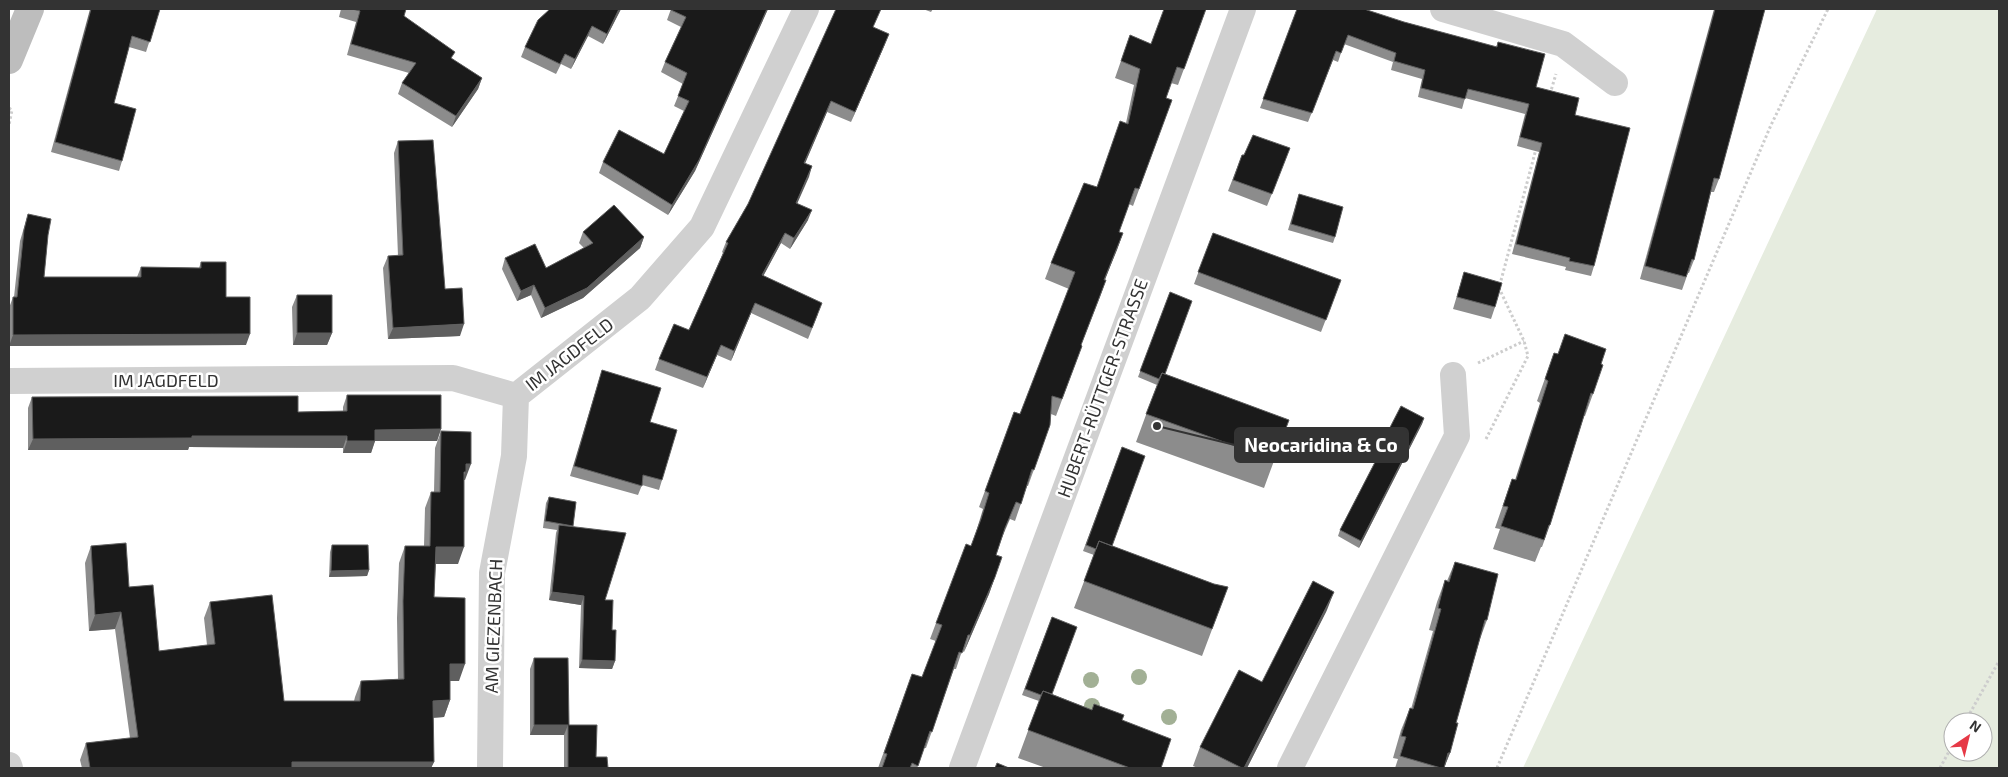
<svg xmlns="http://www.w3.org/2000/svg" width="2008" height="777" font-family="'Exo 2',sans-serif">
<rect width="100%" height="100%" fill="#fff"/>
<!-- green -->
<path fill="#e6ecdf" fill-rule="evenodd" d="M1877,9H1999V768H1523ZM1953,722H1983V752H1953Z"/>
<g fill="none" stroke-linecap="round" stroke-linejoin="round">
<!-- path -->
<path stroke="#cdcdcd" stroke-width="3" stroke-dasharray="2.5 2.5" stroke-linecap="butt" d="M1550,94L1556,74
M9,108L12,110L9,125
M1478,363L1524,341
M1486,439L1528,356L1524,341L1499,288L1536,149
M1965,722L1999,661
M1497,768L1771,125L1828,9
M1940,768L1953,744"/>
<!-- minor -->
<path stroke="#d0d0d0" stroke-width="26" d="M1443,9L1563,44L1615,83
M9,381L453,378L516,396L640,298L702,227L806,9
M9,765L10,768
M490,768L492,573L514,456L516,396
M962,768L1243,9
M1290,768L1457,436L1453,375"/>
<!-- secondary -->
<path stroke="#bdbdbd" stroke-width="28" d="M9,60L30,9"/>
</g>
<!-- trees -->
<g fill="#a2b095">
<circle cx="1139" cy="677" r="8"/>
<circle cx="1091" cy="680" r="8"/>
<circle cx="1092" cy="706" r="8"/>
<circle cx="1169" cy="717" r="8"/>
</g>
<!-- wall -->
<path fill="#8c8c8c" d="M90,9H160L146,52L129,47L114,103L122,161L119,171L51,152Z
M341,9H406L404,16L452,59L482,78L478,89L452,127L398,94L402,83L409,73L347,55L356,22L339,17Z
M550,9H621L603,44L588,36L571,69L561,64L556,74L521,57L525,47Z
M671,9H768L695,171L668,215L599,173L603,162L664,154L684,111L674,106L683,84L661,72L665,62L681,27L667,20Z
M923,9H933L931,12Z
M1206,9L1178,85L1171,83L1166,98L1172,100L1133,206L1129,204L1119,232L1123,233L1105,280H1106L1100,297L1081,345L1082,346L1056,416L1051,414L1050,425L1028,486H1027L1015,521L1010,519L1001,540L996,555L995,577L989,594L964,652L962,651L956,669H954L926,748H924L917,768H878L912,674L922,677L936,641L930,639L936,623L971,546L976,532L983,509L979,507L1014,412L1020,414L1069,289L1045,279L1051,263L1097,187L1126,123L1134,85L1115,78L1130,35L1151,44Z
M1297,9L1404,22L1496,47L1498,42L1536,87L1575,115L1594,266L1591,276L1565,270L1566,267L1512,254L1539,152L1517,146L1525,114L1465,98L1462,109L1418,97L1422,79L1391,70L1393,62L1344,44L1338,62L1333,60L1308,122L1260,108Z
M1714,9H1765L1719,179L1714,192H1711L1694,260L1689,273H1688L1682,290L1640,279Z
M873,27L885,44L851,122L827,112L805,163L812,166L797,203L808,220L790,249L781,243L763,276L818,314L808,339L751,313L731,361L717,355L703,388L655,370L659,359L689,330L723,253L722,252L726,242L748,204Z
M398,141L445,289L460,336L388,339L383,268L388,256H398L394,153Z
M1290,148L1267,206L1228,191L1242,155H1244Z
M1299,194L1335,237L1333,243L1288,230Z
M28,214L48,235L44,277H137L141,267L199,268L201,262L226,297L246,345L9,346V308L13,297H14L20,241Z
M583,232L644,237L640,248L583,298L541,318L531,295L517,301L502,269L505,258L546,268L584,248L579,243Z
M1213,233L1341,280L1321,332L1194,284Z
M1464,272L1495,307L1491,319L1453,309Z
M1170,292L1165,374L1289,420L1264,488L1136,442L1157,385L1138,377Z
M297,295L332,333L327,345H293L292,307Z
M1554,353L1601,364L1593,394L1585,416H1584L1550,525L1542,547H1541L1535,562L1493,549L1500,529L1495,528L1512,479L1515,480L1540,403L1537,401Z
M602,370L650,422L662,480L659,490L642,485L638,495L570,476Z
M347,395L441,429L437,441H375L371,453H343V448L189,447L188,450H28V408L32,397L298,412L343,411V407Z
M1424,418L1422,424L1359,548L1338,536L1340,530L1382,448H1381L1383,441Z
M441,431L465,480H464L458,564H436L434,597L459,681H450V700L444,717L433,718L434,762L431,768H82L80,760L86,743L130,738L115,629L89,631L85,563L91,546L129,587L159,651L207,645L204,618L210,602L284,701H354L355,697L361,681L398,679L397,618L399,563L405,546H424L425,508L431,492H434L435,448Z
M1122,447L1112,546L1214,584L1228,587L1202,656L1074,608L1094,555L1083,551Z
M549,497L576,502L573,526L605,600L612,630L615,661L612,669L579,668L581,605L549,600L556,533L557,530L543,528L546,503Z
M332,545L369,570L367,576L329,577L330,552Z
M1455,562L1487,620L1480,639L1456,723L1450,753L1444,768H1395L1398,759L1393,758L1401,730L1410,708L1411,709L1433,631L1429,630L1437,602L1445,580L1447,581Z
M1327,610L1247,768H1198L1193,766L1200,747L1262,682Z
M1052,617V694L1092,710L1122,720L1161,768H1046L1018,758L1039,701L1022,695Z
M534,658L569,725L596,757L608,768H564V735H530V669Z"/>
<!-- shaded-wall -->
<path fill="#5f5f5f" d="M619,9H621L603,44L607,34Z
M767,9H768L695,171L668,215L672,205Z
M592,26L588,36L571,69L575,59Z
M889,34L885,44L851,122L855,112Z
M482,78L478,89L452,127L456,116Z
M831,101L827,112L801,173L804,163Z
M812,166L809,177L793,213L796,203Z
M812,210L808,220L790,249L794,238Z
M785,233L781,243L758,286L762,275Z
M1123,233L1117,250L1098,296L1104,280Z
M644,237L640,248L583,298L541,318L545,308Z
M534,285L531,295L517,301L521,291Z
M755,303L751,313L731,361L734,351Z
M464,324L460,336L388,339L393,328Z
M297,333H332L327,345H293Z
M250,334L246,345L9,346L13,335Z
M721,345L717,355L703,388L707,377Z
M1424,418L1422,424L1359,548L1361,541Z
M441,429L437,441H375L371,453H343L347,441L375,430Z
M192,436H347L343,448L189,447L188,450H28L33,439Z
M466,464H471L465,480H463Z
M436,547H464L458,564H430Z
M369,570L367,576L329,577L331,571Z
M995,577L989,594L964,652L970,635Z
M552,592L584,596L581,605L549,600Z
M1334,592L1327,610L1247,768H1244Z
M121,612L115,629L89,631L95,615Z
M582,660L615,661L612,669L579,668Z
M450,664H465L459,681H444Z
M450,700L444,717L427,718L433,701Z
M534,725H568L564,735H530Z
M1448,753H1450L1444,768Z
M292,762H434L431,768H290Z"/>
<!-- building -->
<path fill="#1a1a1a" stroke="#5f5f5f" d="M91,9H160L150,42L132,36L114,103L136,109L122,161L55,142Z
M352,9H406L404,16L455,52L451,58L482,78L456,116L402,83L416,63L351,44L360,11Z
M550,9H619L607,34L592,26L575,59L565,54L560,64L525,47L538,20Z
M671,9H767L699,160L672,205L603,162L619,130L664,154L689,101L678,96L687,73L665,62L686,17L671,10Z
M836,9H881L873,27L889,34L855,112L831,101L804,163L812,166L796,203L812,210L794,238L785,233L762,275L822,303L812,328L755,303L734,351L721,345L707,377L659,359L674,324L689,330L728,243L726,242L748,204Z
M1164,9H1206L1184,69L1177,67L1166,98L1172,100L1139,189L1135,188L1119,232L1123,233L1104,280H1106L1081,345L1082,346L1062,399L1052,396L1050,425L1034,470L1032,469L1021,504L1016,502L1005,528L996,555L1002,557L995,577L970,635H968L962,653L959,652L932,732L930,731L918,766L912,763L910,768H882L887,754L884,753L912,674L922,677L942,625L936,623L966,544L971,546L981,519L989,493L985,491L1014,412L1020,414L1075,272L1051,263L1084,183L1097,187L1120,121L1128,124L1140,69L1121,61L1130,35L1151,44Z
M1297,9H1364L1404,22L1497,47L1498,42L1545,54L1536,87L1579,98L1575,115L1630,128L1594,266L1569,261L1570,258L1516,244L1542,143L1520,137L1529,104L1468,89L1465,99L1421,88L1425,70L1394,61L1396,53L1348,35L1341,53L1336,51L1312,113L1263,99Z
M1715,9H1765L1719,179L1714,178L1694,260L1692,259L1686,277L1645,266Z
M1253,135L1290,148L1272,194L1233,180L1242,155H1244Z
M433,140L445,289L462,288L464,324L393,328L388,256L403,255L398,141Z
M1299,194L1343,207L1335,237L1291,224Z
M614,205L644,237L587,288L545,308L534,285L521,291L505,258L535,244L546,268L593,243L583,232Z
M28,214L51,219L48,235L44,277H141V267L201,268V262H226V297H250V334L13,335V297H17L24,230Z
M1213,233L1341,280L1326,320L1198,272Z
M1464,272L1502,283L1495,307L1457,297Z
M1170,292L1192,301L1165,374L1162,373L1159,379L1140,371Z
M297,295H332V333H297Z
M1565,334L1606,349L1601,364L1603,365L1593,394L1591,393L1550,525H1549L1544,540L1501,526L1508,507L1503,506L1512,479L1516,480L1548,381L1545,379L1554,353L1558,354Z
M602,370L661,388L650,422L677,430L662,480L643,475L642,486L574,466Z
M1162,373L1289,420L1274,460L1146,414Z
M347,395H441V429L375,430V441H347V436H192V438L33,439L32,397L298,396V412L347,411Z
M1401,406L1424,418L1361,541L1340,530L1385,443L1383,441Z
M441,431L471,432V464H466V472H464V547H436L434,597L465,598V664H450V700L433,701L434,762H292V768H90L86,743L138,737L121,612L95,615L91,546L126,543L129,587L153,585L159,651L215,644L210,602L272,595L284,701H360L361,681L404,679L403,601L405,546H430L431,492H440Z
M1122,447L1145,456L1112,546L1099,541L1096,549L1086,545Z
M549,497L576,502L573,526L545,521Z
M559,525L626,533L605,600H613L612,630H616L615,661L582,660L584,596L552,592Z
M1099,541L1214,584L1228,587L1212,629L1084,581Z
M332,545H368L369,570L331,571Z
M1455,562L1498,574L1487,620H1485L1456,723H1458L1450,753H1448L1444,768H1441L1400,756L1406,737L1401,736L1410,708L1413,709L1441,609L1438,608L1445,580L1449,582Z
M1313,581L1334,592L1244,768H1242L1200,747L1239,670L1262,682Z
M1052,617L1077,627L1052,694L1043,691L1041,695L1025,689Z
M534,658H568L569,725H597L596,757H607L608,768H568V725H534Z
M1043,691L1092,710L1094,704L1124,715L1122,720L1171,739L1161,768H1130L1028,730Z
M997,763L1009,768H995Z"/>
<g text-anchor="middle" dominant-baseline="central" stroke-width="5" stroke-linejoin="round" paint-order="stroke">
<!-- street labels -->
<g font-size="18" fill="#333" stroke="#fff">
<text transform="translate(569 354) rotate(-38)">IM JAGDFELD</text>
<text x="166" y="380">IM JAGDFELD</text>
<text transform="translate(1102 388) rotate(-70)">HUBERT-RÜTTGER-STRASSE</text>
<text transform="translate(493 626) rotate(-88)">AM GIEZENBACH</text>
</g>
</g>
<!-- callouts -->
<path fill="none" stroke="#333" stroke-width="2" d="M1157 426L1235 445"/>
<circle fill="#333" stroke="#fff" stroke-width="2" cx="1157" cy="426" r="5"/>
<rect fill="#333" stroke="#333" stroke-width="2" x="1235" y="428" width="173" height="34" rx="5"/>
<g font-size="19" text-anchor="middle" font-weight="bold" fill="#fff">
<text x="1321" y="452">Neocaridina &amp; Co</text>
</g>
<!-- border -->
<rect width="2008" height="777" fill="none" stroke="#333333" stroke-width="20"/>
<!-- north arrow -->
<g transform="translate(1968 737) rotate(35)"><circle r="24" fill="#ffffff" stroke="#adadad"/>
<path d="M0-4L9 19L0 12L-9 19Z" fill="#e63946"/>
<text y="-8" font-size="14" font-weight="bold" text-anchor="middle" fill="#333333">N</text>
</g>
</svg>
